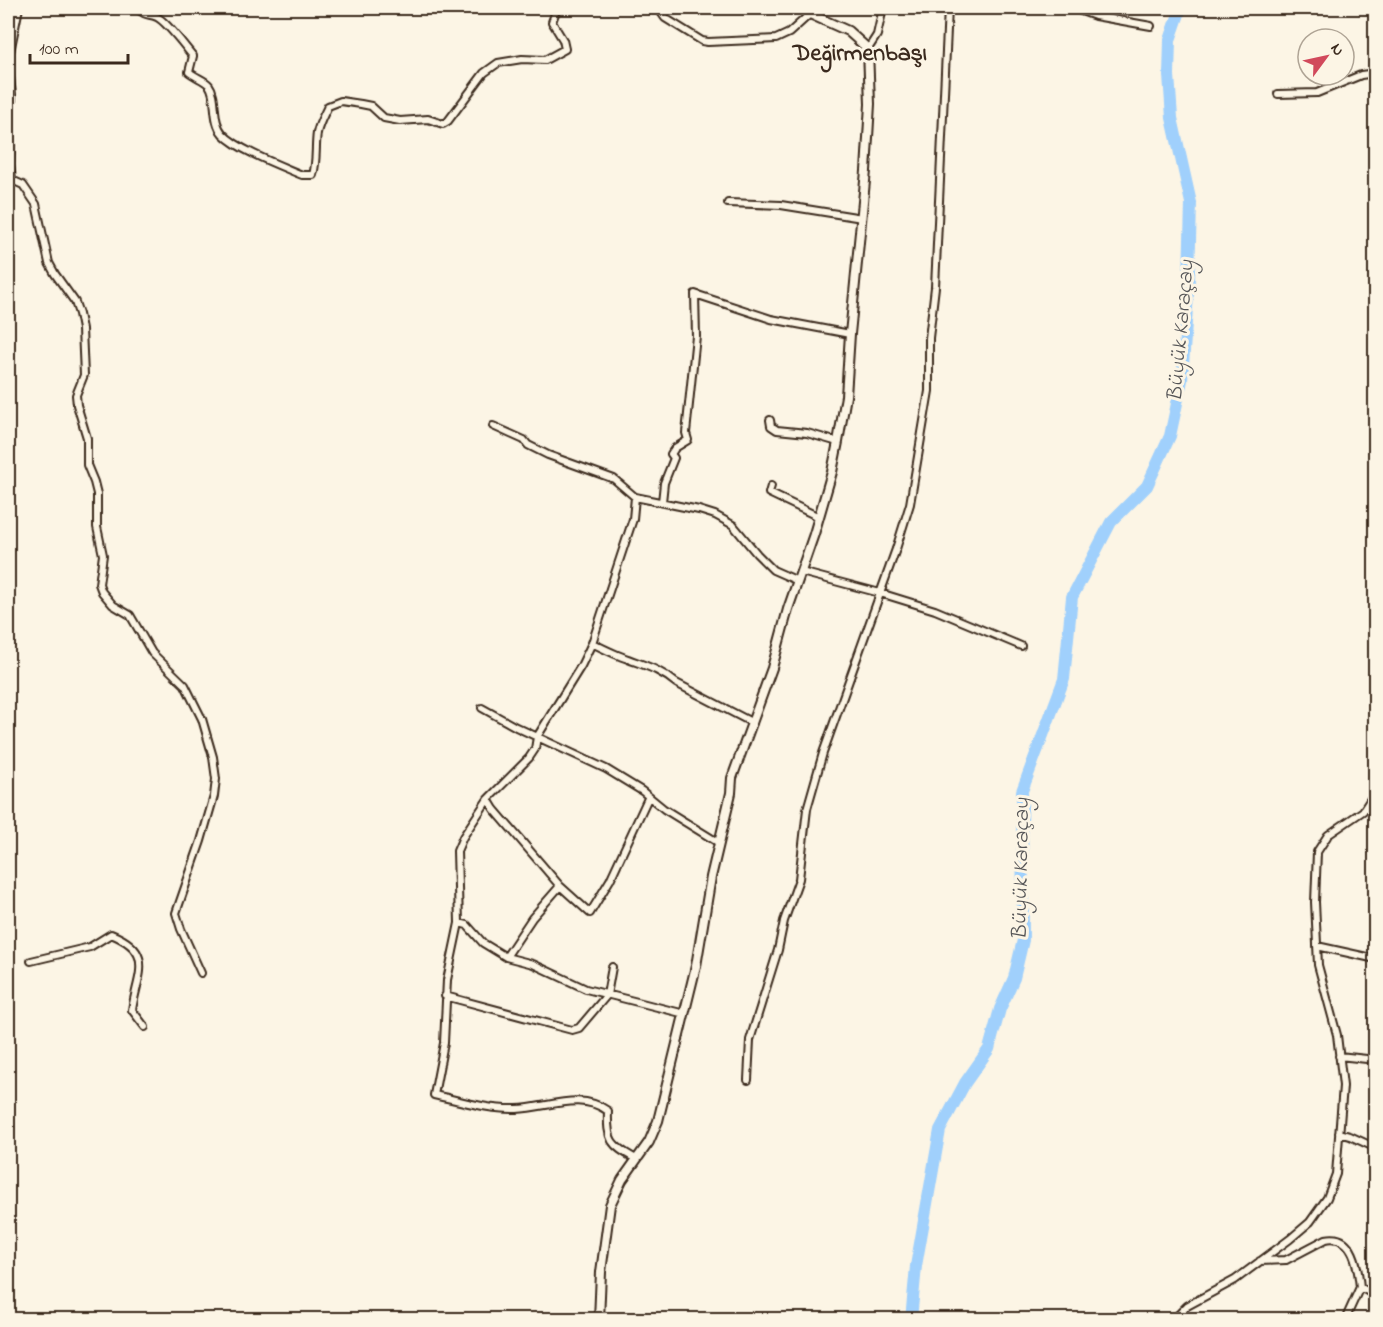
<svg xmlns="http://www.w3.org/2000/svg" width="1383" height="1327" font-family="'Indie Flower',sans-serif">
<rect width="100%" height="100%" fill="#fcf5e5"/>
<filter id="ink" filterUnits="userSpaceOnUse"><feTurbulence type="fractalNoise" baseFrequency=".0167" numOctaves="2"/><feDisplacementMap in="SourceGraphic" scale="12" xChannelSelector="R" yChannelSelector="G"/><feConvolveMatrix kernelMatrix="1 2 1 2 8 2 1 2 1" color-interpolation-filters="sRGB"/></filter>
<g filter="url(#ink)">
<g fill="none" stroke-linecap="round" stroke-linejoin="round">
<!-- river -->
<path stroke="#a0d0fc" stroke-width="12" d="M911,1320L916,1266L940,1130L965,1083L989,1049L1000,1009L1014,978L1023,940L1022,791L1064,679L1072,597L1111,522L1147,486L1170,436L1182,380L1189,279L1191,203L1172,118L1169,75L1170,40L1181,8"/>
<defs>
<path id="minor" d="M19,8L10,52L9,68L12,95L10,164L12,180L23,185L36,204L49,263L55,274L75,302L79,314L82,329L84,375L76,395L77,405L87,438V465L94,482L97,494V527L103,555L99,584L102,592L113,605L130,615L152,653L185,685L202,719L213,757L216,779L214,796L201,841L176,913L181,929L201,973
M137,8C147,17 147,13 157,17C167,22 186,48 193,56L189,72C195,77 205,80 209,85C218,97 211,121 223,134C238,150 281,166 302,175H313C317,161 315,147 317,133C319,123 324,115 328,106L341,101L361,104L371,106L384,118L400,121L428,119L443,124L448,121L484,73L498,63L522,59L545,60L565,49L563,40L552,22L557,8
M658,8L665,18L702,41L708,42L776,39L789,33L810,14
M1073,8L1095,16L1151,26
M868,49L877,35L883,8
M1278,94L1317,93L1361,75L1376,73
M728,203L781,205L862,218
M770,420L771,426L777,430L807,433L838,442
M493,426L524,440L528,445L548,455L614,479L635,497L699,510L715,515L733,525L757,554L773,570L798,581
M771,486L769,493L819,517
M635,497L633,519L592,643L581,666L537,737L535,749L529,758L488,799L463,837L457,851L459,923L447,980L444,1043L434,1095C461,1101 489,1110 517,1109C548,1108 580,1091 608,1111C607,1140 610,1145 636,1159
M662,502L664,483L674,458L671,454L675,448L688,440L686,433L696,336L695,294L771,319L850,334
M801,572L880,593L935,610L1021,646
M592,643C604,649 616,655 628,659C646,666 661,670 676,683L753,723
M482,708L516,727L606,769L642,791L664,809L719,843
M488,799L494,809L560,886L590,913L610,880L648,798
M459,923L467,925L483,943L506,957L533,964L586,989L685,1014
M1317,946L1376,959
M506,957L532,918L560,886
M31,961L90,947L111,934C156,952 137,975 132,1010L145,1027
M445,996L572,1030L579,1028L607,995L612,967
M1339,1056L1376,1060
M748,1080L750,1040L778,950L784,921L799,879L807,809L823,753L896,549L910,504L929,391V338L935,287L948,8
M1339,1133L1350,1136L1376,1148
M1260,1261L1286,1260L1326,1239C1354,1233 1358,1268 1360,1287L1376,1296
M1173,1320L1187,1306L1235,1280L1290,1239L1310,1222L1327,1198L1336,1174L1343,1086L1337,1035L1318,965L1315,902L1317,852L1328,835L1363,811L1376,791
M1345,1320L1360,1287"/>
<path id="tertiary" d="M599,1320L601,1272L610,1205L622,1180L649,1142L658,1121L696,966L711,877L731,793L732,778L772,668L788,609L814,534L832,472L838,442L846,396L850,334L866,171L870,104L868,49L848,31L810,14L805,8"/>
</defs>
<!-- minor casing -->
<use href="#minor" stroke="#3b2a1e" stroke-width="10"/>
<!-- tertiary casing -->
<use href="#tertiary" stroke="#3b2a1e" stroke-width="12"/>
<!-- minor -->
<use href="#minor" stroke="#fcf5e5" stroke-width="6"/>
<!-- tertiary -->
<use href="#tertiary" stroke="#fcf5e5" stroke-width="8"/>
</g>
</g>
<g text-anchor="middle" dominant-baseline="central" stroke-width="6" stroke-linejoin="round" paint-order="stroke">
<!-- water labels -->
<g font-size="22" font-style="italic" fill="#545456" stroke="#fcf5e5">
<text transform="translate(1182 331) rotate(-85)">Büyük Karaçay</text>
<text transform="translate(1022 869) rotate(-89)">Büyük Karaçay</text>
</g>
<!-- quarter labels -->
<g font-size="24" font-weight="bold" fill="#3b2a1e" stroke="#fcf5e5">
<text x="860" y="54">Değirmenbaşı</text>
</g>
</g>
<!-- margin -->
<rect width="1383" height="1327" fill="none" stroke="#fcf5e5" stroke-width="30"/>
<rect x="15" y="15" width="1353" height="1297" fill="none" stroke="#3b2a1e" stroke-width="2" filter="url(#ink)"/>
<!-- north arrow -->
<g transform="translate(1326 57) rotate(57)"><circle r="28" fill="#fcf5e5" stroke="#afa495" stroke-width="1.5"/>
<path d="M0-4.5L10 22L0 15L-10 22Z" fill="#d1495b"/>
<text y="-9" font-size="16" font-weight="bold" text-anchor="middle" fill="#3b2a1e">N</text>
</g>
<!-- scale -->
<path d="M30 54v9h98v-9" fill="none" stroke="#3b2a1e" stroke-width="3"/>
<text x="39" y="54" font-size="18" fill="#3b2a1e" stroke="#fcf5e5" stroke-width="4.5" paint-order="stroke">100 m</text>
</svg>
